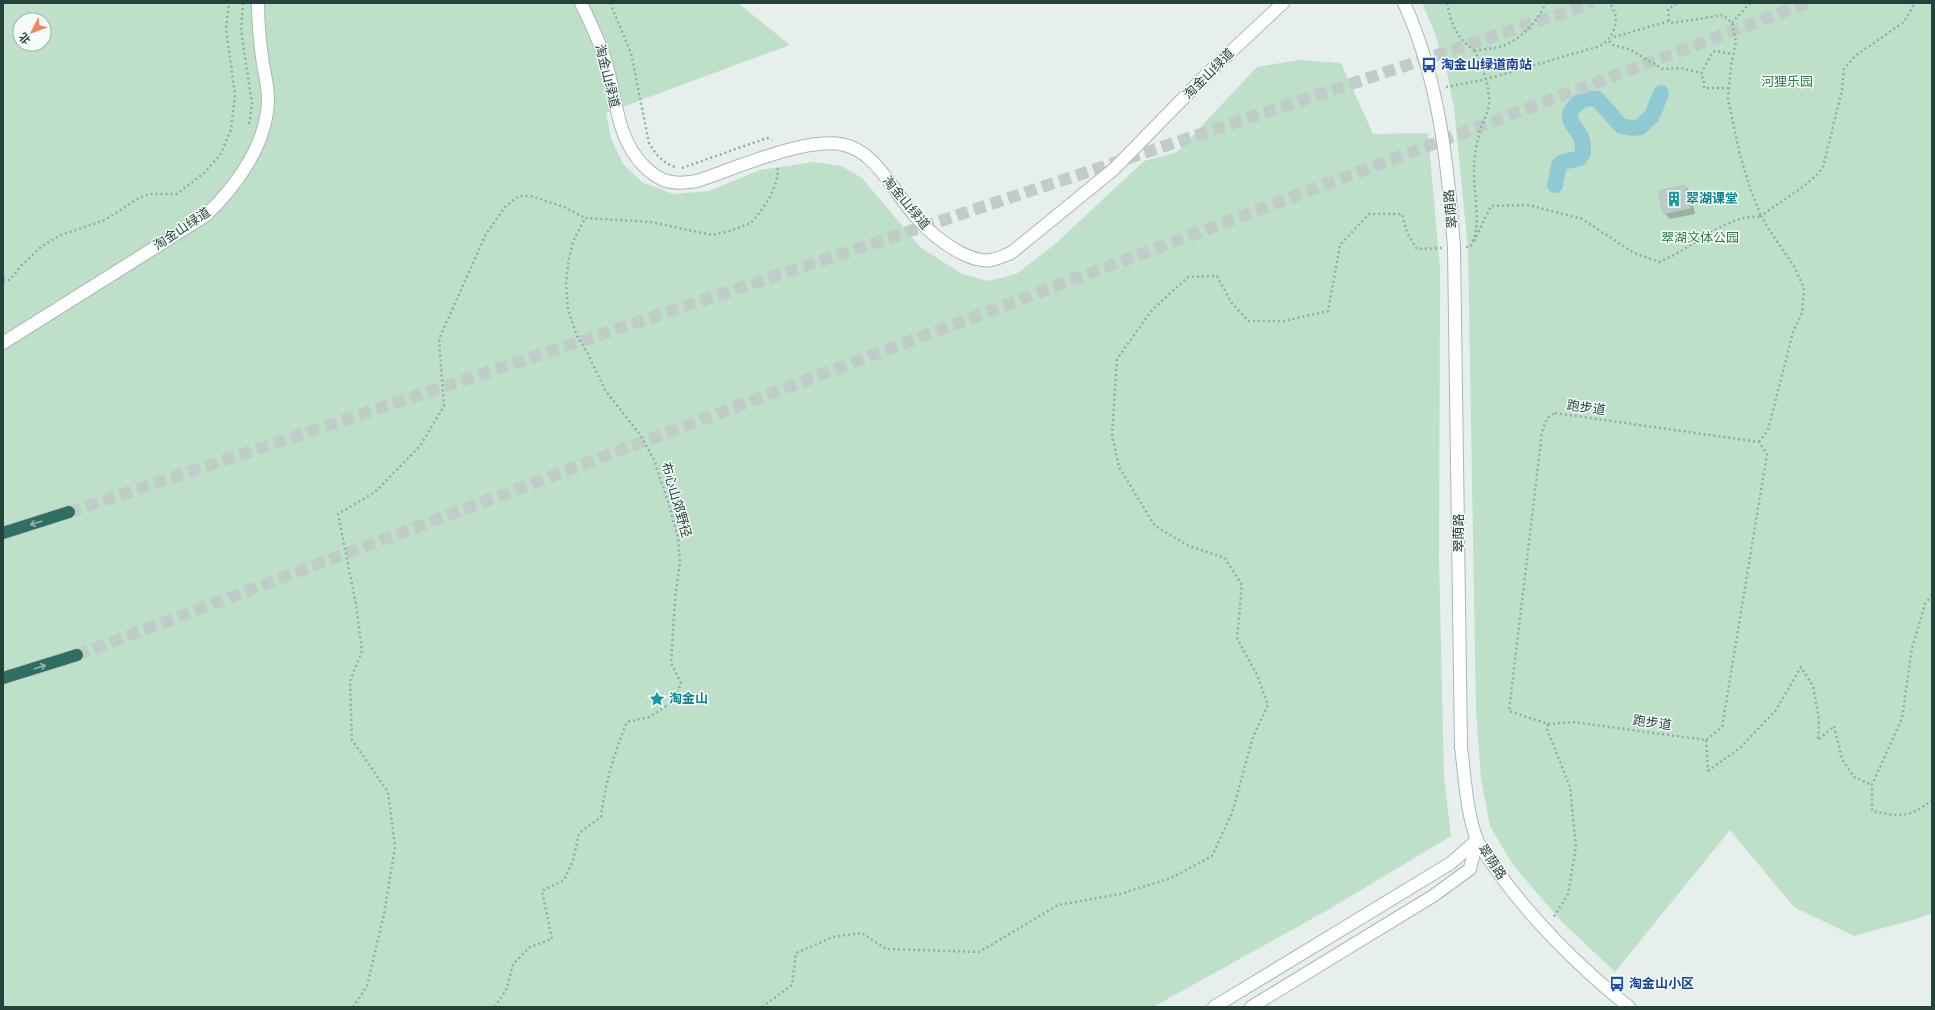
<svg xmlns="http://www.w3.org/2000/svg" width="1935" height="1010" font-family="'Varela Round','Noto Sans SC',sans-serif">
<rect width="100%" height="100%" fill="#e6efeb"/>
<!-- green -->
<path fill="#bfe0c8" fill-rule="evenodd" d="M3,3H738L790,45L606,113L611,138L623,164L642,182L673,194L709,191L760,170L813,162L841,166L862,178L920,247L962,274L988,281L1016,274L1053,246L1144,161L1177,152L1257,67L1299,60L1341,63L1373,134L1428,133L1440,268L1439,558L1444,777L1451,836L1326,911L1153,1007H3ZM20,20H44V44H20Z
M1422,3H1932V913L1916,919L1854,936L1794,907L1730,830L1615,972L1562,922L1513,865L1490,826L1481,779L1476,710L1468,249L1454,108L1446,67L1432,26Z"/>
<!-- shadow -->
<path fill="#0003" d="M1685,186L1691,192L1695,214L1670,219L1664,213Z"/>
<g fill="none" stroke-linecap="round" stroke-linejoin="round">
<!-- canal -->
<path stroke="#8ec9d4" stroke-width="16" d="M1555,185L1559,165L1563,162L1580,158L1583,153C1583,147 1583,142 1581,137C1574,124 1562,118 1577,104C1584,98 1588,98 1597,99L1621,126L1632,128L1640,127L1652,116L1661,93"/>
</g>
<!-- building -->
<path fill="#bbcac4" stroke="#b8c9c2" d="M1685,185L1690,208L1663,214L1658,191Z"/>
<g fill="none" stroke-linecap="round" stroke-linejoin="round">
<!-- highway-tunnel -->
<path stroke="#bfccc8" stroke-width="12" stroke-dasharray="12 6" stroke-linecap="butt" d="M69,512L1593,3
M77,655L1807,3"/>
<defs>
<path id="street" d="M581,3C592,26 603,49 609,74C617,107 619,141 644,166C661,183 673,185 697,181C734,169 802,138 840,144C876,149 894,194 917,218C929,232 943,243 959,252C969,257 980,262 991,260C998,259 1005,255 1011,253L1114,169L1208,73L1283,3
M3,343L205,216C236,187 268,143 268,98C268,87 265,75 263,64C260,44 258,24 258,3
M1214,1007L1451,863L1477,840
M1251,1007L1433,896L1470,869L1477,840"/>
<path id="secondary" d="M1404,3C1439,79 1448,165 1454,247L1461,747C1465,777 1466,811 1477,840C1480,848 1488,857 1493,865C1529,917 1580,968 1629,1007"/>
<path id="highway" d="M3,533L69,512
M3,678L77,655"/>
</defs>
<!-- street casing -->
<use href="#street" stroke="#a8b8b2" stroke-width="14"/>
<!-- secondary casing -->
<use href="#secondary" stroke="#a4bbb3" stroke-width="14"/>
<!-- highway casing -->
<use href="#highway" stroke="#c2cac8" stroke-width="14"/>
<!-- path -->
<path stroke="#86b3a5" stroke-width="2.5" stroke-dasharray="2 3" stroke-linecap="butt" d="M243,3L241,30L252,104L249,125
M610,3L631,53L649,143C655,154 663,163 675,167
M1447,3C1452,26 1455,36 1475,51
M1669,21L1668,9L1677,3
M1732,23L1750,3
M1609,41L1613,45L1629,49L1663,69L1681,68L1694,71L1701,74
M1446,87L1487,79L1600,46C1615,37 1622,17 1609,3
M1729,88H1704V81L1701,74L1712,53L1715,51L1733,54
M682,168L767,138L772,140
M1474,241L1491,206L1528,205L1582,219L1634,253L1659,262C1687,251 1711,228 1740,219C1746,217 1754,217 1761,216L1751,191L1740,155L1728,99L1731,66L1736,42L1732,23L1723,15L1672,23L1669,21L1611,38
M1466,247H1470C1483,227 1473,191 1474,169C1474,158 1476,146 1479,135C1481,124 1488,115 1489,103C1490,84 1482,68 1475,51C1483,49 1491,49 1499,47C1519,42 1538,21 1546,3
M3,280H10L20,267L42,246L61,235L105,220L139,198L149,194H177L204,173L220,155L231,130L235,95L226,28L229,3
M1555,413L1759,442L1767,454L1722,727L1706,740L1573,722L1548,724L1509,711L1542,432L1547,418Z
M1759,442L1768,430L1793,332L1802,313L1804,288L1794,266L1770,231L1761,216C1779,202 1812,184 1823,167L1842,90L1844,69L1855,56L1904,22L1915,3
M1932,595L1925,604L1912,648L1902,718L1872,785V811C1899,817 1910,818 1932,800
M1548,724L1547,729L1570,787L1576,847L1568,894L1553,918
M1706,740L1708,771
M1708,771L1740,748L1776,710L1801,667L1813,686L1819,719L1818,740L1834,726L1842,759L1854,777L1872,785
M353,1007L367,986L384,914L395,847L388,792L352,740L350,681L362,651L356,604L338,514L375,492L420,446L444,406L439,339L486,234L505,207L519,196H531L564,207L585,218
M495,1007L507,988L513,964L530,947L552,939L542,891L564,880L573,861L579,833L601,817C605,784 614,753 627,722L649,717L673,702L681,683L671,663L675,600L680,561L678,538L669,505L654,460L641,436L605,390L588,354L577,336L568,310L566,283L569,258L573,242L585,218L651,222L712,235L730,231L751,223L760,212L770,197L777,180L778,166
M762,1007L792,985L796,953L833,937L862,933L886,949L979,952L1058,905L1120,894L1171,878L1212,856L1232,813L1253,737L1268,705L1257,675L1237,638L1242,585L1225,558L1189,546L1155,526L1119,467L1112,435L1117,359L1152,310L1188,277L1217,276L1231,302L1248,321H1284L1328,311L1340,245L1369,214H1402L1407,233L1417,249L1442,248"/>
<!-- street -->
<use href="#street" stroke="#fff" stroke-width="12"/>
<!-- secondary -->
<use href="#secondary" stroke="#fff" stroke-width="12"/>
<!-- highway -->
<use href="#highway" stroke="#2f6f62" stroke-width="12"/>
</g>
<!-- one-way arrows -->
<defs><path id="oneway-shaft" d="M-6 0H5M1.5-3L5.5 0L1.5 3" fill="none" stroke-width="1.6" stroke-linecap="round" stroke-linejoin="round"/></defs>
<g stroke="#93b5ae">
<use href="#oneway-shaft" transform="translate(36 523) rotate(162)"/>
<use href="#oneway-shaft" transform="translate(40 667) rotate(-18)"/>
</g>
<!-- icons -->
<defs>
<symbol id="bus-bare" viewBox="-9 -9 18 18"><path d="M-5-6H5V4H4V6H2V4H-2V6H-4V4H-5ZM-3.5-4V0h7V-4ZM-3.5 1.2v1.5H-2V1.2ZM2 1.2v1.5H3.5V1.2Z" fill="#1a4fb4" stroke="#f7fbf9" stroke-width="2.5" paint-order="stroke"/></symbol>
<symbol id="building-bare" viewBox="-9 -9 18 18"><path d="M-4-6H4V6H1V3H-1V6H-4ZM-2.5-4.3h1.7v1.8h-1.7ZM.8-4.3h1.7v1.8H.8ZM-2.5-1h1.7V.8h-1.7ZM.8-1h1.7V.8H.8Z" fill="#0f9aa8" stroke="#f7fbf9" stroke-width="2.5" paint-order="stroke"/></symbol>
<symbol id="sight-bare" viewBox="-9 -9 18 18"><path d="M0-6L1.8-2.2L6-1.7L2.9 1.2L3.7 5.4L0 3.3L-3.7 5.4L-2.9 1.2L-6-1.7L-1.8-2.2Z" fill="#0f9aa8" stroke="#f7fbf9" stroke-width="2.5" paint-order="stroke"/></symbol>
</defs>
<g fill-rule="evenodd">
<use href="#bus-bare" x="1418" y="54" width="22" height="22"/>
<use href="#building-bare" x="1663" y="188" width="22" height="22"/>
<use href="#sight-bare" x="646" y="688" width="22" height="22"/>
<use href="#bus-bare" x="1606" y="973" width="22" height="22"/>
</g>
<g text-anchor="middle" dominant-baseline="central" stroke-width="3" stroke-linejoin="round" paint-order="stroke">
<!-- transit labels -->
<g font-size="13" font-weight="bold" fill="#164399" stroke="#f7fbf9" text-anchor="start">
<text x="1441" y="65">淘金山绿道南站</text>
<text x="1629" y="984">淘金山小区</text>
</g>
<!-- street labels -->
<g font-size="13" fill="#24423a" stroke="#f7fbf9">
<text transform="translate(1209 74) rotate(-45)">淘金山绿道</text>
<text transform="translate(607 76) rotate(76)">淘金山绿道</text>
<text transform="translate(906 203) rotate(50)">淘金山绿道</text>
<text transform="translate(1451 209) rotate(-96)">翠荫路</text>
<text transform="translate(182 229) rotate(-34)">淘金山绿道</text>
<text transform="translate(1586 408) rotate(8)">跑步道</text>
<text transform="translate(676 500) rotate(74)">布心山郊野径</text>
<text transform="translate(1459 533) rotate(-90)">翠荫路</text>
<text transform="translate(1652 723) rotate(8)">跑步道</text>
<text transform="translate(1492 862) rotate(56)">翠荫路</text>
</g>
<!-- park labels -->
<g font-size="13" fill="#2d7a4b" stroke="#f7fbf9">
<text x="1787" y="82">河狸乐园</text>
<text x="1700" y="238">翠湖文体公园</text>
</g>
<!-- culture labels -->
<g font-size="13" font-weight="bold" fill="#0d838f" stroke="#f7fbf9" text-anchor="start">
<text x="1686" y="199">翠湖课堂</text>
<text x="669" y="699">淘金山</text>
</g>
</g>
<!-- border -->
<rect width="1935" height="1010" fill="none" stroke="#24423a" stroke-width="8"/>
<!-- north arrow -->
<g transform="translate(32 32) rotate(228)"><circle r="19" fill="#f7fbf9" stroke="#a3b1ad"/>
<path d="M0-3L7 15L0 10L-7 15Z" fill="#f4845f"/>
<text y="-6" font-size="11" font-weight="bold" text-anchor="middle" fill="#24423a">北</text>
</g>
</svg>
